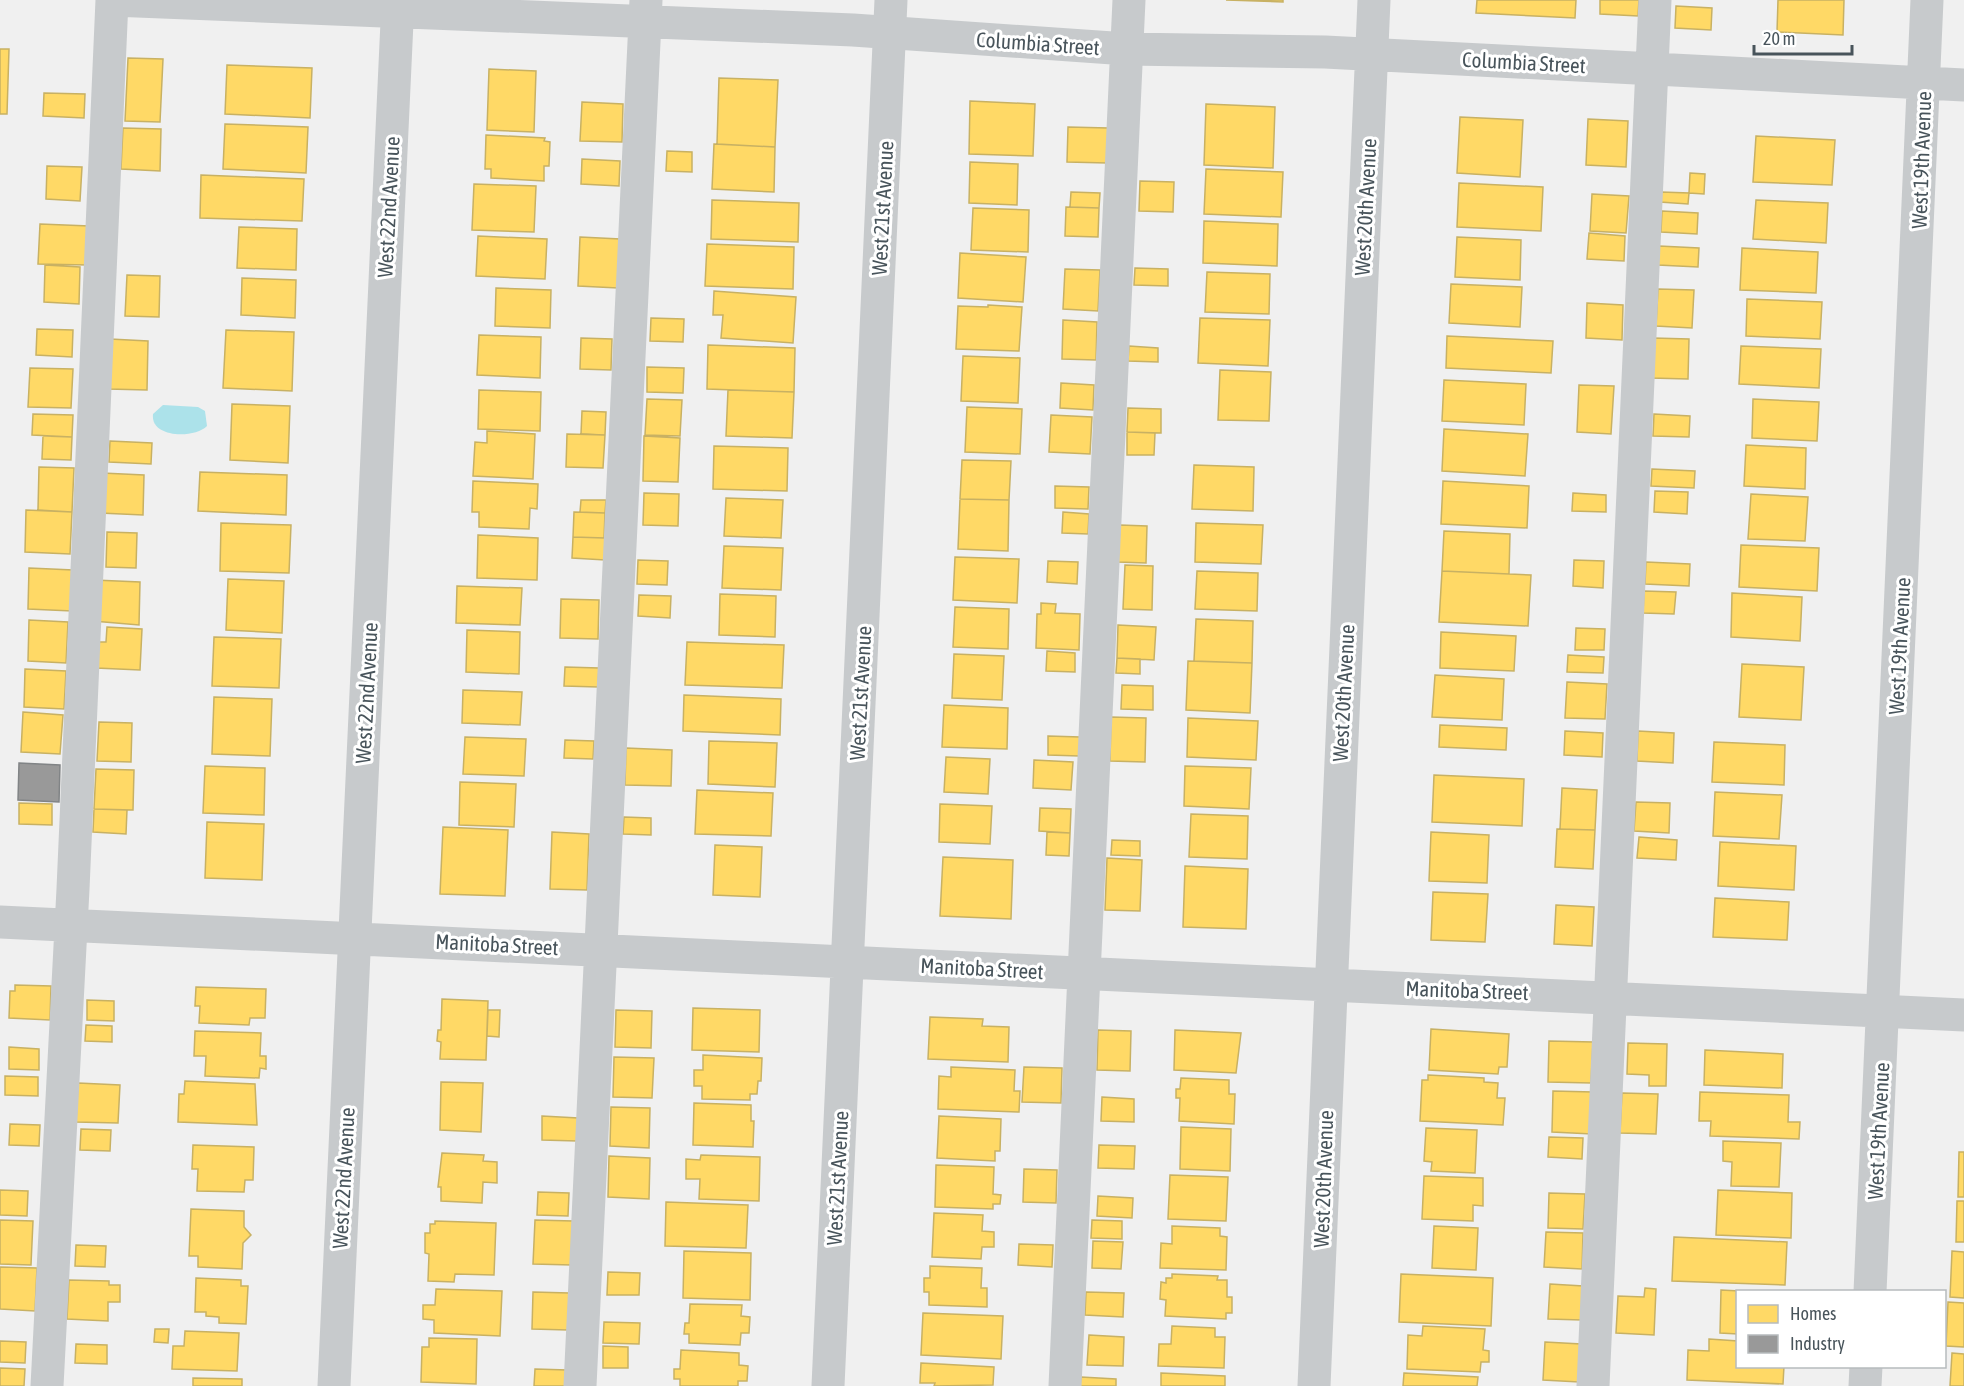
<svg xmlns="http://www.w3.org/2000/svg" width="1964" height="1386" font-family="'Asap Condensed',sans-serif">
<rect width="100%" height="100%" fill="#f0f0f0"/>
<!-- water -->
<path fill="#ace2ea" d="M163,405L198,407L205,411L207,426C194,439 150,438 153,414Z"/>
<!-- homes -->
<path fill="#ffd966" stroke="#c8b163" stroke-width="1.5" d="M1226,0H1283V2Z
M1477,0H1576L1575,18L1476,13Z
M1600,0H1639L1638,16L1600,14Z
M1778,0H1844L1843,35L1777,32Z
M1676,6L1712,8L1711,30L1675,28Z
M0,49H9L7,114H0Z
M128,58L163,59L160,122L125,121Z
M227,65L312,68L310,118L225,114Z
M489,69L536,71L534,132L487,130Z
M719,78L778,80L775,147L717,144Z
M44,93L85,94L84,118L43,116Z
M970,101L1035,104L1033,156L969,154Z
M582,102L623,104L622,142L580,141Z
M1206,104L1275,107L1273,168L1204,165Z
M1460,117L1523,120L1520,177L1457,173Z
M1588,119L1628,121L1626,167L1586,165Z
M225,124L308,127L306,173L223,169Z
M1068,127L1108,128L1107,163L1067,162Z
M123,128L161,129L160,171L121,169Z
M486,135L545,138L544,141L550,142L549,166H544V181L491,178V169H485Z
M1756,136L1835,140L1832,185L1753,182Z
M714,144L775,147L774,192L712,189Z
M667,151L692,152V172L666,171Z
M582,159L620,161L619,186L581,184Z
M970,162L1018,164L1017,205L969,203Z
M47,166L82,167L80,201L46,199Z
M1206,169L1283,172L1281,217L1204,214Z
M1690,173L1705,174L1704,194L1689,193Z
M201,175L304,179L302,221L200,218Z
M1140,181L1174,182L1173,212L1139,211Z
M1459,183L1543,187L1541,231L1457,227Z
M474,184L536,186L534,232L472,230Z
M1071,192L1100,193L1099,208L1070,207Z
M1661,192L1689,193L1688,204L1660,202Z
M1592,194L1629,196L1626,233L1590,231Z
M712,200L799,203L798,242L711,239Z
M1756,200L1828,203L1826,243L1753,239Z
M1066,207L1099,208L1098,237L1065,236Z
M973,208L1029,210L1028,252L971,250Z
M1662,211L1698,213L1697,234L1661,232Z
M1204,221L1278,224L1277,266L1203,263Z
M40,224L89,226L88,265L38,264Z
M239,227L297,229L296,270L237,268Z
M1589,233L1625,236L1624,261L1587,259Z
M478,236L547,239L545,279L476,276Z
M580,237L620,239L618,288L578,286Z
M1457,237L1521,240L1520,280L1455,277Z
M707,244L794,247L793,289L705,286Z
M1659,246L1699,248L1698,267L1658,265Z
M1742,248L1818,252L1816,293L1740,290Z
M960,253L1026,257L1023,302L958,298Z
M45,265L80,267L79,304L44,302Z
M1135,268L1168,269V286L1134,285Z
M1065,269L1100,270L1098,311L1063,309Z
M1207,272L1270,274L1269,314L1205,312Z
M127,275L160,276L159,317L125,316Z
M242,278L296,280L295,318L241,315Z
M1451,284L1522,287L1520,327L1449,323Z
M496,288L551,290L550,328L495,326Z
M1658,289L1694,290L1692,328L1656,326Z
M714,291L796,297L793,343L721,338L723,315H713Z
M1747,299L1822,302L1820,339L1746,336Z
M1587,303L1623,305L1622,340L1586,338Z
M988,305L1022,307L1019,351L956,349L958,306L988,307Z
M651,318L684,319L683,342L650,341Z
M1200,318L1270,320L1268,366L1198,363Z
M1063,320L1097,322L1096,360L1062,359Z
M37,329L73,330L72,357L36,355Z
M226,330L294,332L292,391L223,388Z
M479,335L541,337L540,378L477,375Z
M1447,336L1553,341L1551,373L1446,368Z
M581,338L612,339L611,370L580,369Z
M1653,338L1689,339L1688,379L1651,378Z
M110,339L148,341L147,390L108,389Z
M708,345L795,348L794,392L707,389Z
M1129,346L1158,348V362L1128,361Z
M1741,346L1821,349L1819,388L1739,384Z
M963,356L1020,358L1018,403L961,401Z
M647,367L684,368L683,393L647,392Z
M30,368L73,369L71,408L28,407Z
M1220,370L1271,372L1269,421L1218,420Z
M1444,380L1526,384L1524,425L1442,421Z
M1061,383L1094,385L1093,410L1060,408Z
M1579,385L1614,386L1611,434L1577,432Z
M479,390L541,392L540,431L478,429Z
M728,390L794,392L792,438L726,436Z
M647,399L682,400L680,436L645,435Z
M1753,399L1819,402L1817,441L1752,438Z
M232,404L290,406L288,463L230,460Z
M967,407L1022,409L1020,454L965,452Z
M1128,408L1161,409V433L1127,432Z
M582,411L606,412L605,435L581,434Z
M33,414L73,415L72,437L32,435Z
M1654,414L1690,416L1689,437L1653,436Z
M1051,415L1092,417L1090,454L1049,452Z
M1444,429L1528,434L1525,476L1442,471Z
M487,431L535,434L533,479L473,476L475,442L487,443Z
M1127,432L1155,433L1154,455H1127Z
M567,434L605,435L603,468L566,467Z
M43,436L72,437L71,460L42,459Z
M644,436L680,438L678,482L643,481Z
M110,441L152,443L151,464L109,462Z
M1746,445L1806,448L1805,489L1744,486Z
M714,446L788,448L787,491L713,489Z
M962,460L1011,461L1009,500L960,499Z
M1194,465L1254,467L1253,511L1192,509Z
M39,467L74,468L72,512L38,510Z
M1652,469L1695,471L1694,488L1651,486Z
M200,472L287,475L286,515L198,511Z
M102,473L144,475L143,515L100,513Z
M473,481L538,484L537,509L530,508L529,529L479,527V512H472Z
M1443,481L1529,486L1527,528L1441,524Z
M1055,486L1089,487L1088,509L1055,508Z
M1655,491L1688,492L1687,514L1654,512Z
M644,493L679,494L678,526L643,525Z
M1573,493L1606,495V512L1572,511Z
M1751,494L1808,497L1805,541L1748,539Z
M726,498L783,500L781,538L724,536Z
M960,499L1009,500L1008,551L958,549Z
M581,500H606L605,513L580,512Z
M26,510L72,512L70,554L25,552Z
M574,512L605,513L604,538L573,537Z
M1063,512L1089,514L1088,534L1062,533Z
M221,523L291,525L289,573L220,571Z
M1196,523L1263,525L1261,564L1195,562Z
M1120,525L1147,526L1146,563L1118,562Z
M1444,531L1510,534L1509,574L1442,571Z
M107,532L137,533L136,568L106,567Z
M478,535L538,538L537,580L477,578Z
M573,537L605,538V560L572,558Z
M1741,545L1819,548L1817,591L1739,587Z
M724,546L783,548L781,590L722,588Z
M955,557L1019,559L1017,603L953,600Z
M638,560L668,561L667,585L637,584Z
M1574,560L1604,561L1603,588L1573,586Z
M1048,561L1078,562L1077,584L1047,582Z
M1646,562L1690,564L1689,586L1645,584Z
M1125,565L1153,566L1152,610L1123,609Z
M29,568L73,570L72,611L28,609Z
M1197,571L1258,573L1257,611L1195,609Z
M1442,571L1531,575L1528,626L1439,622Z
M228,579L284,581L282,633L226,630Z
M94,580L140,582L139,625L93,621Z
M457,586L522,588L520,625L456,623Z
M1644,591L1676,592L1674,614L1643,613Z
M1732,593L1802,597L1800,641L1731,637Z
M720,594L776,596L775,637L719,635Z
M639,595L671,596L670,618L638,616Z
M561,599L599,600L598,639L560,638Z
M1041,603L1056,604L1055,613L1080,614L1079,650L1036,648L1037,614H1041Z
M955,607L1009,609L1008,649L953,647Z
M1196,619L1253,621L1252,663L1194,661Z
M29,620L68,622L66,663L28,661Z
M1118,625L1156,627L1154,660L1117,658Z
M107,627L142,629L140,670L96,668L97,642H106Z
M1576,628L1605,629L1604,650H1575Z
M467,630L520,632L519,674L466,672Z
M1441,632L1516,636L1514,671L1440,668Z
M214,637L281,639L279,688L212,686Z
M687,642L784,645L782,688L685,685Z
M1047,651L1075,653V672L1046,671Z
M954,654L1004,656L1002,700L952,698Z
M1568,655L1604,657L1603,673L1567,672Z
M1117,658L1140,659V674L1116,673Z
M1188,661L1252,663L1250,713L1186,710Z
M1742,664L1804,667L1801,720L1739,717Z
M565,667L599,668L598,687L564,686Z
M25,669L66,671L64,709L24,707Z
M1435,675L1504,679L1502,720L1432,717Z
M1567,682L1607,684L1605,719L1565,718Z
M1122,685L1153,686V710L1121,709Z
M463,690L522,692L520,725L462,723Z
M684,695L781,699L780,735L683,731Z
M214,697L272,699L270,756L212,754Z
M944,705L1008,708L1007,749L942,747Z
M23,712L63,715L60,754L21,752Z
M1111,717L1146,718L1145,762L1110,761Z
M1188,718L1258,721L1256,760L1187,757Z
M99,722L132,723L131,762L97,761Z
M1440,725L1507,728L1506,750L1439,747Z
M1565,731L1603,733L1602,757L1564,755Z
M1638,731L1674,733L1673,763L1637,761Z
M1048,736L1080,737L1079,756L1048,755Z
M465,737L526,739L524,776L463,774Z
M565,740L594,741L593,759L564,758Z
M709,741L777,743L775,787L708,784Z
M1714,742L1785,745L1784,785L1712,782Z
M626,748L672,750L671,786L625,785Z
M946,757L990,759L988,794L944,792Z
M1034,760L1073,762L1071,790L1033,788Z
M205,766L265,768L264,815L203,813Z
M1185,766L1251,768L1249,809L1184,806Z
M96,769L134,770L133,810L94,809Z
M1434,775L1524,779L1522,826L1432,822Z
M460,782L516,784L514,827L459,825Z
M1562,788L1597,790L1595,830L1560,829Z
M697,790L773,793L771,836L695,834Z
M1715,792L1782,795L1779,839L1713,836Z
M1636,802L1670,803L1669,833L1634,831Z
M19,803L52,804V825L19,824Z
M940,804L992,806L990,844L939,842Z
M1040,808L1071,809L1070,833L1039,831Z
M94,809L127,810L126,834L93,832Z
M1191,814L1248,816L1247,859L1189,857Z
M624,817L651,818V835L623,834Z
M207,822L264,824L262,880L205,878Z
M443,827L508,830L505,896L440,894Z
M1557,829L1595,830L1593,869L1555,867Z
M552,832L589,834L587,890L550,889Z
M1047,832L1070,833L1069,856L1046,855Z
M1431,832L1489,835L1487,883L1429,881Z
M1639,837L1677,840L1676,860L1637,858Z
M1112,840L1140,841V856L1111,855Z
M1720,842L1796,846L1794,890L1718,886Z
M715,845L762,847L760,897L713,895Z
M943,857L1013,860L1011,919L940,916Z
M1107,858L1142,860L1140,911L1105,910Z
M1185,866L1248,869L1246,929L1183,927Z
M1433,892L1488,894L1485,942L1431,940Z
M1715,898L1789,902L1787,940L1713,937Z
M1556,905L1594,907L1592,946L1554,944Z
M15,985L51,986L50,1020L9,1018L10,991H15Z
M196,987L266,989L265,1018H250L249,1025L199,1023L200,1006H195Z
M442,999L488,1001L486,1060L440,1059L441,1042L437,1041L438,1030H441Z
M87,1000L114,1001V1021L87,1020Z
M693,1008L760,1010L759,1052L692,1050Z
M488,1010H500L499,1037L487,1036Z
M616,1010L652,1011L651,1048L615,1047Z
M930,1017L983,1019L982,1026L1009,1027L1008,1062L928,1059Z
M86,1025L112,1026V1042L85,1041Z
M1431,1029L1509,1034L1507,1067H1499L1498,1074L1429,1070Z
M1098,1030L1131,1031L1130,1071L1097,1070Z
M1175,1030L1241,1033L1236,1073L1174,1070Z
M195,1031L261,1033L260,1056H266V1069L260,1068L259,1078L205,1076L206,1056H194Z
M1549,1041L1593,1042L1591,1083L1548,1082Z
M1628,1043L1667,1044L1666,1086H1649V1075L1627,1074Z
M9,1047L39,1049V1070L9,1069Z
M1705,1050L1783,1054L1782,1088L1704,1085Z
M703,1055L762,1058L761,1081H758L757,1094H750V1100L702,1099V1086H694V1070H703Z
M614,1057L654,1058L652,1098L613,1097Z
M951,1067L1015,1070L1014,1091H1020L1019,1112L938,1109L939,1076L951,1077Z
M1024,1067L1062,1068L1061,1103L1022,1102Z
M1428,1075L1484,1078V1082L1498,1083L1497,1098H1505L1503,1125L1420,1121L1422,1080H1428Z
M5,1076L38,1077V1096L5,1095Z
M1181,1078L1229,1080V1094H1235L1234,1124L1179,1121L1180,1098H1176V1089H1180Z
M185,1081L255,1084L257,1125L178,1122L179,1094H184Z
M441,1082L483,1083L481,1132L440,1130Z
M78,1083L120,1085L118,1123L76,1122Z
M1553,1091L1593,1092L1592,1134L1552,1132Z
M1700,1092L1789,1095L1788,1122H1800L1799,1139L1710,1136L1711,1121H1699Z
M1622,1093L1658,1094L1656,1134L1620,1133Z
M1102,1097L1134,1099V1122L1101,1121Z
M694,1103L751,1105V1121H754L753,1147L693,1145Z
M611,1107L650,1108L649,1148L610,1146Z
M542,1116L578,1118L577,1141L542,1140Z
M939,1116L1001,1119L1000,1151H995V1161L937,1158Z
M10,1124L40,1125L39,1146L9,1145Z
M1181,1127L1231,1129L1230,1171L1180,1169Z
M1426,1128L1477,1130L1475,1173L1431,1171L1432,1162L1424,1161Z
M81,1129L111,1130L110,1151L80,1150Z
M1549,1137L1583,1138L1582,1159L1548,1157Z
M1723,1141L1781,1143L1779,1187L1731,1186L1732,1162L1723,1161Z
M193,1145L254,1147L253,1180H245L244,1192L197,1191L198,1169H192Z
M1099,1145L1135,1146L1134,1169L1098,1168Z
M1959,1152H1964V1197H1958Z
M442,1153L484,1155L483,1161L497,1162V1183L483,1182L482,1203L441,1201V1187H438Z
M701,1155L760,1157L759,1201L699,1199L700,1179H686V1159L700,1160Z
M609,1156L650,1158L649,1199L608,1197Z
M936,1165L994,1167L993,1194L1001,1195L1000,1204H993V1209L935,1207Z
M1024,1169L1057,1170L1056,1203L1023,1202Z
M1170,1175L1228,1177L1226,1221L1168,1219Z
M1424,1176L1483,1178V1206L1473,1205V1221L1422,1219Z
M0,1190L28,1191L27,1216L0,1215Z
M1718,1190L1792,1193L1791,1238L1716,1235Z
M538,1192L569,1193L568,1216L537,1215Z
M1549,1193L1585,1194L1583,1229L1548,1228Z
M1098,1196L1133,1198L1132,1218L1097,1216Z
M1957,1201H1964V1242H1956Z
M666,1202L748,1205L746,1248L665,1246Z
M191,1209L244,1211V1227L251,1235L243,1243L242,1269L198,1267V1256H189Z
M934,1213L983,1215L982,1231L994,1232V1247H982L981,1259L932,1257Z
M0,1220L33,1221L31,1265L0,1264Z
M535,1220L573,1221L572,1265L533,1264Z
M1092,1220L1122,1221V1239L1091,1238Z
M435,1221L496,1223L494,1275L455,1274L454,1282L428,1281L429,1254L425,1253V1233H430V1224H435Z
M1172,1226L1220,1228V1236L1227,1237L1226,1270L1160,1268L1161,1243L1172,1244Z
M1434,1226L1478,1228L1476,1270L1432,1268Z
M1546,1232L1583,1233L1582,1269L1544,1267Z
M1674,1237L1787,1242L1785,1285L1672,1281Z
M1093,1241L1123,1242L1121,1269L1092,1268Z
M1019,1244L1053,1245L1052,1267L1018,1265Z
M76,1245L106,1246L105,1267L75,1266Z
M684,1251L751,1253L750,1300L683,1298Z
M1952,1251L1964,1252V1298L1950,1297Z
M930,1266L982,1268L981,1288H987V1307L929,1305V1292H924V1278H930Z
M0,1267L37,1268L35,1311L0,1309Z
M608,1272L640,1273L639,1295H607Z
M1172,1274L1218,1276L1217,1280H1227V1297H1232V1313H1226V1319L1165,1316L1166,1300L1160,1299L1161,1282L1166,1283V1278H1172Z
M1401,1274L1493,1278L1491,1326L1399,1322Z
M196,1278L241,1280V1286H248L246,1324L219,1323V1317L206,1316V1312H195Z
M69,1280L109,1281V1285H120V1302H108V1321L67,1319Z
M1550,1284L1583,1286L1582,1320L1548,1319Z
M1645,1288L1656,1289L1654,1335L1616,1333L1618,1296L1644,1297Z
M436,1289L502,1291L500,1336L434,1333V1320L423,1319V1305H435Z
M1721,1290L1759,1292H1738V1334L1720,1333Z
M533,1292L569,1293L568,1330L532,1329Z
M1086,1292L1124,1293L1123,1317L1085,1315Z
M1948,1302L1964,1303V1347L1946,1346Z
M690,1304L742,1305L741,1316L750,1317L749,1333H741L740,1345L689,1343V1334H684L685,1323H689Z
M923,1313L1003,1316L1001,1359L921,1355Z
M604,1322L640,1323L639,1344L603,1343Z
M1172,1326L1215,1328V1337H1225L1224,1368L1158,1366L1159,1344H1171Z
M1423,1326L1485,1329L1483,1350L1489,1351V1362H1481L1480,1372L1407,1369L1408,1335L1422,1336Z
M155,1329H169L168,1343L154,1342Z
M185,1331L239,1333L237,1371L172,1369L173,1346H184Z
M1089,1335L1124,1337L1123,1366L1087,1365Z
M429,1338L477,1339L476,1384L421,1382L422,1347H429Z
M1709,1339L1738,1341V1366H1784L1783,1384L1687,1380L1688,1350L1709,1351Z
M0,1341L26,1342L25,1363L0,1362Z
M1545,1342L1581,1344L1579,1382L1543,1380Z
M76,1344L107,1345V1364L75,1363Z
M603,1346L628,1347V1368H603Z
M681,1350L739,1353V1365L748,1366L747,1381H738V1386H680V1379H674V1369H680Z
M1952,1353L1964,1354V1386H1950Z
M921,1363L994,1367L993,1385L934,1386L935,1383H920Z
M0,1368L25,1369L24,1386H0Z
M535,1369L567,1370L566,1386H534Z
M1161,1373L1225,1376V1386H1161Z
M1404,1373L1478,1377L1477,1386H1403Z
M1081,1377L1116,1379V1386H1080Z
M193,1378L242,1379V1386H193Z"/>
<!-- industry -->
<path fill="#999" stroke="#818486" stroke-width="1.5" d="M19,763L60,765L59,802L18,800Z"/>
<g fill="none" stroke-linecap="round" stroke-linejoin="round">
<!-- minor -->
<path stroke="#c7cacc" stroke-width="33" d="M112,0L853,30L1127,49L1325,52L1964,85
M0,922L1964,1015
M1870,1292L1927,0
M47,1386L73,889L112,0
M334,1386L398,0
M580,1386L646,0
M828,1386L891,0
M1065,1386L1129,0
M1314,1386L1374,0
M1593,1386L1655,0
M1865,1386L1866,1366"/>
</g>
<g text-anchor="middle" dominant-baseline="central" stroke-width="6" stroke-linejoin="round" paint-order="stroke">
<!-- street labels -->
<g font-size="21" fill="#48545b" stroke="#fff">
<text transform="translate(1038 43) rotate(4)">Columbia Street</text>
<text transform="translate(1524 62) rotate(3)">Columbia Street</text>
<text transform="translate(1921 160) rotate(-88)">West 19th Avenue</text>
<text transform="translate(388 207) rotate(-87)">West 22nd Avenue</text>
<text transform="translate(1365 207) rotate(-87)">West 20th Avenue</text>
<text transform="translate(882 208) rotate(-87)">West 21st Avenue</text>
<text transform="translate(1899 646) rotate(-87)">West 19th Avenue</text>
<text transform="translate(366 693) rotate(-87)">West 22nd Avenue</text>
<text transform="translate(860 693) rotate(-87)">West 21st Avenue</text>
<text transform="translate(1343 693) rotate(-87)">West 20th Avenue</text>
<text transform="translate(497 944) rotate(3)">Manitoba Street</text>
<text transform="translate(982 968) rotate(3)">Manitoba Street</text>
<text transform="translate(1467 990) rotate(2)">Manitoba Street</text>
<text transform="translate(1878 1131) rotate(-87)">West 19th Avenue</text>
<text transform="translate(343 1178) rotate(-87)">West 22nd Avenue</text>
<text transform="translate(837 1178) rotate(-87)">West 21st Avenue</text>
<text transform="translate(1323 1179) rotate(-88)">West 20th Avenue</text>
</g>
</g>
<!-- legend -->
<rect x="1736" y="1290" width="210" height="78" fill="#ffffff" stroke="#b6bbbd" stroke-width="1.5"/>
<rect x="1748" y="1305" width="30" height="18" fill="#ffd966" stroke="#b6bbbd" stroke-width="1.5"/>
<text x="1790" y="1320" font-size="18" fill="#48545b">Homes</text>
<rect x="1748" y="1335" width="30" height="18" fill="#999999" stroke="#b6bbbd" stroke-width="1.5"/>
<text x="1790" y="1350" font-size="18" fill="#48545b">Industry</text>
<!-- scale -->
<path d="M1754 45v9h98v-9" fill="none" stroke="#48545b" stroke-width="3"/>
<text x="1763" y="45" font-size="18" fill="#48545b" stroke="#ffffff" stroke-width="4.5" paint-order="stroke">20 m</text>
</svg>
